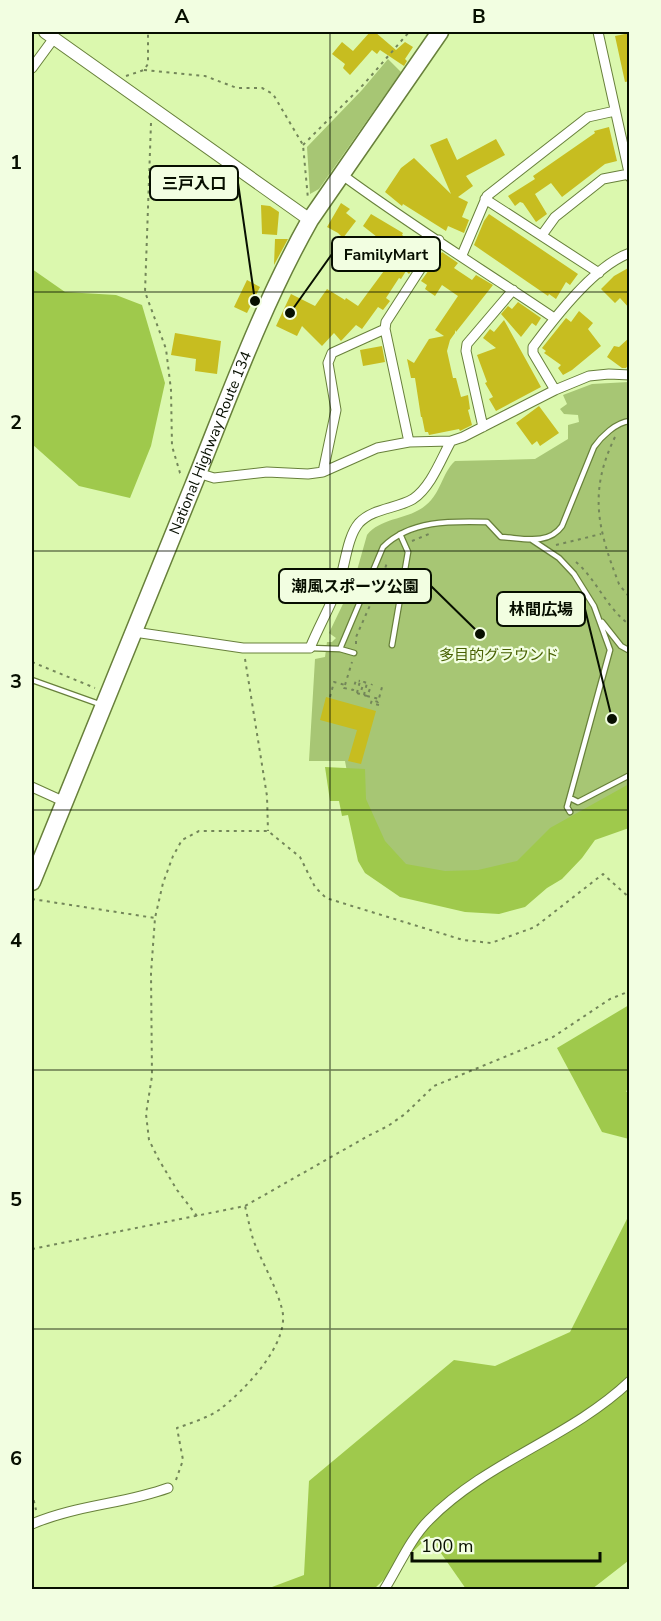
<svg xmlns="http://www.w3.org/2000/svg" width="661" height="1621" font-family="'Nunito Sans','Noto Sans JP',sans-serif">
<rect width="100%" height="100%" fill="#dbf8ae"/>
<!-- green -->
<path fill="#a7c674" d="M388,59L401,72L319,189L310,194L307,147L362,90Z
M629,382V786L560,835L481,886L396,865L354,810L345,761H309L315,659L325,657L327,642H332L336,638L329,633L354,581L367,535C381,517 409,520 426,505C441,493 442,473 455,461L535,459L568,439V425L579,422L578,415L564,414L560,409L567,404L563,395L592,384Z"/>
<!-- forest -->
<path fill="#9fc94c" d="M32,269L65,292L116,295L142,305L165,383L151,446L130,498L79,486L32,444Z
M325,767L365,769L366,799L385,841L406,864L445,871L478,870L517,861L550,828L629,784V828L595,840L582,858L562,879L547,888L525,907L499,914L465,912L400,897L365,873L358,861L348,815L342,816L339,801H330Z
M629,1005L630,1089L626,1091L629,1094V1139L602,1132L557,1048Z
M629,1215L630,1556L628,1561L592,1589H466L429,1536L374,1589L264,1590L304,1575L309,1481L454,1360L495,1366L570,1332Z"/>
<!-- building -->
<path fill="#c7bd20" d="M370,32H375L396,50L405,42L413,47L405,59L407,61L404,66L380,50L377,54L372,50L350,75L343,68L345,64L332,54L342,42L353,51Z
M630,33V81L625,82L615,36Z
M609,127L617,161L605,164L562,197L551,183L535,194L547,214L536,222L523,203L520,202L515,206L508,196L535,179L533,176L595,133L594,131Z
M447,138L457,160L496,139L505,155L466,176L473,186L458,197L468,202L462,217L469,220L464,233L448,226L446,231L403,204L402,206L385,192L401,168L414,158L451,194L430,145Z
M341,203L350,209L346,213L356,221L343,238L338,233L327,227Z
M261,205L270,206L279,212L277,235L262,234Z
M371,214L403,233L402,235L421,248L418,253L421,256L409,274L406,271L401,279L399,278L386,298L390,301L383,310L378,307L362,329L356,325L341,341L334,333L322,346L302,326L297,336L276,326L291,294L315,306L327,289L345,300L346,298L358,306L392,260L371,247L377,237L363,226Z
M489,214L578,274L570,285L566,282L556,299L549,294L548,296L474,245L484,221Z
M275,239H288L274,265Z
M442,252L458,263L454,268L472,280L476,275L493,285L456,332L455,330V333L450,340L447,351L453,378H456L461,397L468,395L470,409L468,410L472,425L460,431L459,429L429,435L428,432H425L422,417H421L415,378H411L407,359L414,363L429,339L444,336L435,330L458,296L442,285L435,296L425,289L427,285L421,281Z
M630,267V309L620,298L615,303L601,289L614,276Z
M247,280L260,287L247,313L234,307Z
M518,302L541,318L536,326L532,323L521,337L501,314L508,306L512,309Z
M579,311L593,323L588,329L601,346L572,370L563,375L558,368L561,365L544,353L546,351L542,348L566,318L571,322Z
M504,320L541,387L496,411L489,399L493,397L485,383L487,382L477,355L496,348L483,338L490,329L494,332Z
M175,333L221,341L217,374L195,371L196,359L171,355Z
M630,337V363L626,368H622L607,357L614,346L619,347Z
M382,346L385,362L363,366L360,350Z
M539,406L559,433L540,446L537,441L532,445L516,423Z
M326,697L376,711L361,764L348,761L357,730L320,720Z"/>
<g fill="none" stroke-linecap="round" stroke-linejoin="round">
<defs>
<path id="service" d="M532,540L559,558L574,574L594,606L610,650L567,807L570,812
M602,622L621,646L630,651
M392,645L408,552L400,534
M310,648L340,649L383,547C410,520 451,521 487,522L501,537C522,538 548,546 562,526L594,447C601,437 616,422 630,421
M340,649L354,653
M32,680L102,705
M570,798L578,802L630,775"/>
<path id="minor" d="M598,32L630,177
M32,68L54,38
M341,174C410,225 483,270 554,318
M485,199L599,273
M542,235L555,217L603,179L629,174
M462,255L487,196L588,117L615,111
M555,390L533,353V347C555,317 595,265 630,253
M483,427L466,351L467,344L513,290
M409,442L385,329L386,322L439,240
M323,472L336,410L328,363L332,353L385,329
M198,473L214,478L267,472L308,474L323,472L377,448L409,442L451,441L463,437L555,390L589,376L609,374L630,375
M135,631L141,633L243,648H310C318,628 329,609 337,589C345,570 346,538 359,523C373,508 396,509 413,499C431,487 441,459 451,441
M32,787L65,802
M32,1524C76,1505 124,1504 168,1488
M384,1590C399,1566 410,1539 429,1520C487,1461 570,1438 630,1381"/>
<path id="tertiary" d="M45,32L310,220"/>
<g id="trunk">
<path id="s1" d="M32,882C86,750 139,618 193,486C229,397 262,305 310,220L440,32"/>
</g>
</defs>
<!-- service casing -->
<use href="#service" stroke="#68803b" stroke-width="7"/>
<!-- minor casing -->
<use href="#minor" stroke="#68803b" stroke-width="11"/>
<!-- tertiary casing -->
<use href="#tertiary" stroke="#68803b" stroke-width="14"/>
<!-- trunk casing -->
<use href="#trunk" stroke="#68803b" stroke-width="19"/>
<!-- path -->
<path stroke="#738659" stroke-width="2" stroke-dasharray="3 4.5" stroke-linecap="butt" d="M144,70L205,76L237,88H262L273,94L303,145L308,199
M126,76L144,70L148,64V32
M151,123L145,292L166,349L171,390L172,446L180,473L183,476
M303,145L364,84L409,32
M615,437C588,492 598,530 619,584C622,589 627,593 630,599
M412,541L429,534
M556,545L601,534
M576,562C597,580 607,609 630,625
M356,644V637L379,585L387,563
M245,659L267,796L268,831
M32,662L95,688
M345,685L352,662
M357,693L360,694L364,682L367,683
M357,693L360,681
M364,695L367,696L372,684
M364,695L367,683
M367,696L379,699
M330,697L334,682L345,685L344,688L353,690L356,680L360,681
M379,705L371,703L372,700L378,702L382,687
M32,899L155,918
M197,1216L177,1190L159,1160L149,1140L146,1114L152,1076L151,973L155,918L163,883L173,856L182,840L199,831H268L300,857L315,887L326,898L463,940L491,943L535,927L603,874L630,898
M32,1249L245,1206L368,1136L388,1126L405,1114L434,1086L553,1037L610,999L630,991
M176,1480L183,1460L177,1428C191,1423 207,1418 219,1410C244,1391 291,1343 282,1309C276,1286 263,1264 254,1242C250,1230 248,1218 245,1206
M32,1493L36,1510"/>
<!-- service -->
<use href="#service" stroke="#fff" stroke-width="4.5"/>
<!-- minor -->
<use href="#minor" stroke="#fff" stroke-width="9"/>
<!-- tertiary -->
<use href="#tertiary" stroke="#fff" stroke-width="12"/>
<!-- trunk -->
<use href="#trunk" stroke="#fff" stroke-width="16"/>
</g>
<!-- grid -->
<path fill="none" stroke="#070f00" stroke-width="1.5" stroke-opacity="0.55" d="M330,32V1590M32,292H630M32,551H630M32,810H630M32,1070H630M32,1329H630"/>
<g text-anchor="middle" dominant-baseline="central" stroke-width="4.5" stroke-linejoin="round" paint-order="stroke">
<!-- street labels -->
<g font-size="15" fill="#070f00" stroke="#f2fee1">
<text stroke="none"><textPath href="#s1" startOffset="474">National Highway Route 134</textPath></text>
</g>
<!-- park labels -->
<g font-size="15" fill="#476001" stroke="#f2fee1">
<text x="499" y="655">多目的グラウンド</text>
</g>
</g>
<!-- callouts -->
<path fill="none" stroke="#070f00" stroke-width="2" d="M255 301L238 183M290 313L332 254M480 634L431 586M612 719L585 609"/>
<g fill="#070f00" stroke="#f2fee1" stroke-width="2">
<circle cx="255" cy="301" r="6"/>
<circle cx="290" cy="313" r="6"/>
<circle cx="480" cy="634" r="6"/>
<circle cx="612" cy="719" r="6"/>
</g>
<g fill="#f2fee1" stroke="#070f00" stroke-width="2">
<rect x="150" y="166" width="88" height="34" rx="6"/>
<rect x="332" y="237" width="108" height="34" rx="6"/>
<rect x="279" y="569" width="152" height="34" rx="6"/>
<rect x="497" y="592" width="88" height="34" rx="6"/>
</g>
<g font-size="16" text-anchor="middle" font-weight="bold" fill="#070f00">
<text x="194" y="189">三戸入口</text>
<text x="386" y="260">FamilyMart</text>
<text x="355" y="592">潮風スポーツ公園</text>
<text x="541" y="615">林間広場</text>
</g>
<!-- border -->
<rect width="661" height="1621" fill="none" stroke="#f2fee1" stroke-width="66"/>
<!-- scale -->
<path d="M412 1552v9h188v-9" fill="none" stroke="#070f00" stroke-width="3"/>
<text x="421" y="1552" font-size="18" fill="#070f00" stroke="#f2fee1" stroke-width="4.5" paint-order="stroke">100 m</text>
<rect x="33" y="33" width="595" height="1555" fill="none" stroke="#070f00" stroke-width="2"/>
<g font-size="20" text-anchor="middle" font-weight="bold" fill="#070f00">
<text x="182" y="23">A</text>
<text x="479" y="23">B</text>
<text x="16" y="169">1</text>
<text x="16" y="429">2</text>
<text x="16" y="688">3</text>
<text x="16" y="947">4</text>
<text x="16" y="1206">5</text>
<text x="16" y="1465">6</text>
</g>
</svg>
